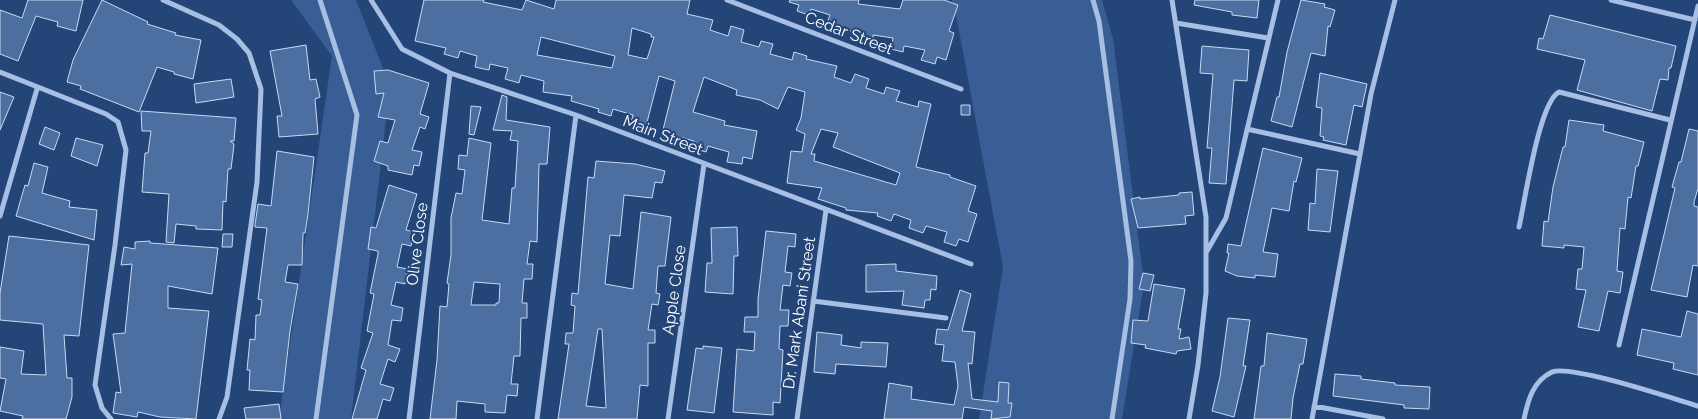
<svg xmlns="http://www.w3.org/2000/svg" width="1698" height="419" font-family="Raleway,sans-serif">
<rect width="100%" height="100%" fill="#244578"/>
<!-- green -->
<path fill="#385e95" d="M291,0H356L390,86L351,419H279L332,56Z
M952,0H1102L1113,39L1144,283L1122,419H979L1003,267L957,20Z"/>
<!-- building -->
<path fill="#4c6fa1" stroke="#c8daf3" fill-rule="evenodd" d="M28,0H83L76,31L57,26L58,22L36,16L18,61L0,54V10L22,18Z
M102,0L148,22L147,24L176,33L175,35L201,40L193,79L174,74V72L157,67L139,112L80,89L81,86L67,82L73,60Z
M424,0H484L483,2L522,10L526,0L554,9L556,0H690L687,14L713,20L710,30L728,36L731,26L744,30L741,42L759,47L761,41L773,44L770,54L792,60L794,52L807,56L806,59L837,66L834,77L851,83L855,74L869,79L866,88L884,94L886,87L900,91L896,101L918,107L919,101L931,104L916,167L950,175V177L976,186L968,211L977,214L968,242L959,239L956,246L944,242L947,232L926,226L923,233L909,228L911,220L894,214L891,221L877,216L878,213L846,210V208L818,199L822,188L787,183L791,151L802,152L805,134L796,130L801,118L805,92L788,87L778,109L760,100L736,95L737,90L704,77L693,112L725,121L724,125L757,131L752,159L743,157L742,164L727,162L729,152L708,146L706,152L692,148L694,141L676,136L675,141L661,138L675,81L659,76L645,130L630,126L633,115L613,109L611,116L598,112L599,109L571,101L572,96L543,92L544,81L521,75L519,83L505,79L508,68L490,64L489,70L475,67L477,56L460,51L458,58L444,54L446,48L415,41ZM632,28L651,34V37H654L647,59L628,55ZM541,37L615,56L612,68L537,55ZM821,129L838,133L833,147L900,173L896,185L814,161L815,154H811Z
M790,0H859L858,4L900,9L903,0H944L958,5L949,31L954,33L946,60L937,57L935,64L921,60L925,50L904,46L903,52L891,49L893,38L873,35V40L862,38V35L827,23L830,15L811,9L809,15L797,11L799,5L789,2Z
M1195,0H1259L1257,18L1232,15V12L1194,5Z
M1301,0L1325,4L1324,7L1335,10L1330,27L1328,26L1325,56L1311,53L1292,127L1271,121L1277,97H1279L1287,52Z
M1550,15L1676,46L1671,68H1669L1668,80L1660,79L1652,111L1577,90L1585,60L1537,49L1539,38L1543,39Z
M306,45L310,80L316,79L320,97L315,99L318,134L279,137L277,116H282L270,51Z
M1202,46L1249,50L1247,81L1234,80L1226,184L1209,183L1212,148H1207L1213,74L1200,73Z
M388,70L429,83L420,114L429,117L425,129L420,127L412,150L422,152L419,166L414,165L412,175L388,170V166L374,161L380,141L388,143L395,120L378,117L384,93L376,94L374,71Z
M1320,73L1367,84L1362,107L1354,105L1346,145L1323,140L1324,137L1320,136L1322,108L1316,107Z
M231,79L234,97L196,103L194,84Z
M0,92L14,97L0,130Z
M502,95L507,97L506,120L550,127L547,164H539L537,242L530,241L527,264H533L532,279H524L522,303H527V318H521L520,356H514L511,384H518L517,396L507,395L505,413L485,412V404L457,401L456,419H430L437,360L440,306L447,307L449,284L447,283L451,255V218L456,193L462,194L465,170L458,169L459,155L467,156L469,138L491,143L482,220L509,224L512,188H515L518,141L510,140L512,131L493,130ZM474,282L500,284L499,303H496V305H471Z
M961,105H970V115H961Z
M471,106L481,107L474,135L469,134Z
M141,111L236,118L234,141H230L234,144L233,153L231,169H228L226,202L223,201L222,230L196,229V226L176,224L174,243L166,242L169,194L142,192L145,153H148L151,131H142Z
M1569,120L1604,125L1603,131L1644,142L1638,166H1636L1631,198L1628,197L1625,229L1620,228L1617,271L1623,272L1620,293L1608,291L1599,331L1578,327L1586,290L1576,289L1578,269H1582L1584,247L1564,245V248L1542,246L1544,221L1548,222L1553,187L1563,147H1565Z
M45,127L60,133L54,150L39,144Z
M1689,129L1698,131V188L1694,202V206L1698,207V266L1693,265L1687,297L1651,290L1675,188L1672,187L1679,162H1681Z
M76,138L103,145L97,166L71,156Z
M1263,148L1302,158L1296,182L1294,181L1289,211L1272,208L1263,252L1278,254L1275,277L1255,275V278L1237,276L1225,271L1229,253H1227L1228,244L1241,246Z
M277,151L314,157L308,214L305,233H303L302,265H288L285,282L298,284L290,331L283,392L249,390L250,370H247L250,339L255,340L256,315H260L262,300L258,299L267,228L255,227V225L258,204L271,206Z
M596,161L635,164L665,171L662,183L655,182L652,198L624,195L620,236L610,235L605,284L633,289L641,212L671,217L665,266H658L656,293L660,294L658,305L652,304L648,330H655V343H648V386L640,385L637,419H558L569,344H565L566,333H573L575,306L571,305L572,293L578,294L588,177L594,178ZM598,329H602L606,408L586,406Z
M34,163L48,167L42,193L70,201L69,207L97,210L94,240L16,216L25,185L28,186Z
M1317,169L1338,171L1330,232L1308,230L1310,203L1315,204Z
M389,185L417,194L406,230L414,232L411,246L402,244L397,267L408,269L405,284L396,282L391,305L403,308L401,321L392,320L388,345L400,349L395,362L388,359L380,384L394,388L390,401L383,399L377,419H352L366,370L361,368L373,333L367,331L374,294L370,293L378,254V251L368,249L371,227L376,228Z
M1192,192L1194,215L1185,216L1186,224L1138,228L1131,199L1140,197V199L1179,195V193Z
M737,227L738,256H734L733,294L705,292L707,263H712L711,228Z
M766,231L796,234L795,247L788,246L785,272L792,273L790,286L783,285L780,310H789L788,326H780L779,349L783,350L780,403L773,402V415L733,412L737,349L754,351L755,332H744L745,317H758V299Z
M223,234H233L232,247H222Z
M9,236L89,245L79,336L64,335L67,378H72V397L66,419H22L23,416L0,411L6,379L0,378V347L24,351L21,374L46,375L43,324L0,320V293Z
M150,241V243L218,248L212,294L168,286V308L209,311L196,419L160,417L138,412L137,417L113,413L116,392L121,393L113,334L125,333L132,264L121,265L124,247L135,249V242Z
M896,264V271L937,276L936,290L931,289L930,300H925L924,308L902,305L904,291L866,292V265Z
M1143,273L1154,275L1150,291L1139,289Z
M1154,284L1185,289L1178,329H1181L1179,339L1189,337L1191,349L1177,351L1176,354L1145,348L1146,345L1131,343L1133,320L1148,321Z
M960,290L971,294L962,331L975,332L972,364L968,363L972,399L998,402L999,382L1009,383L1008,403H1012L1010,417L991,419L992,411L964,407L962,419H884L889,383L912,387L911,399L954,405L958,386L955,362L942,361L944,345L935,344L937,329L948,330Z
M1687,311L1698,314V375L1673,369L1674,363L1637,355L1642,329L1681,337Z
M1228,318L1250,320L1243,366H1246L1234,417L1212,411L1220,377Z
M817,332L842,335L841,345L861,348V342L888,343L886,367L836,364L835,374L814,372Z
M1267,333L1307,339L1303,364H1300L1293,398L1291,419H1254L1261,366H1264Z
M703,346L722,348L714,413L687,410L696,348L703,349Z
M1335,374L1361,376V379L1395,383V385L1430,387L1429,409L1404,408V405L1333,396Z
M279,404L281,419H246L244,408Z"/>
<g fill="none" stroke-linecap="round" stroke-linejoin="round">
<!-- minor -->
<path stroke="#a6bfe3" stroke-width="5" d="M163,0L219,25L237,39L249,53L261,89L257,182L227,397L219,419
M371,0L402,49L450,73L576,115L971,264
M727,0L961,89
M1093,0L1099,21L1131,261L1130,299L1112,419
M1172,0L1206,217V293L1198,365L1189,419
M1611,0L1695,20
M1176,23L1268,38
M0,72L106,114L118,122L126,150L115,245L95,385L102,408L111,419
M1247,129L1360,154
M0,216L37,89
M1519,227C1525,201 1539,102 1559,92L1670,120
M1207,251L1226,218L1278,0
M813,301L946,318
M1619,345L1698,6
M1314,406L1383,419
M316,419L357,115L320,0
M409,419L450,73
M537,419L576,115
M668,419L704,164
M797,419L826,210
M1312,419L1371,94L1395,0
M1524,419C1528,400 1533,381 1552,372C1570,364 1674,399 1698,406"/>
</g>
<g text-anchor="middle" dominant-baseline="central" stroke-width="4" stroke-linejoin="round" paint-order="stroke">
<!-- street labels -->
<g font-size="16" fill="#fff" stroke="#244578">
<text transform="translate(849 33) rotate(21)">Cedar Street</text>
<text transform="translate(663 135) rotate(21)">Main Street</text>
<text transform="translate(417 244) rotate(-83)">Olive Close</text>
<text transform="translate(674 290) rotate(-82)">Apple Close</text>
<text transform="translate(799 313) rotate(-82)">Dr. Mark Abani Street</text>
</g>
</g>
</svg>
